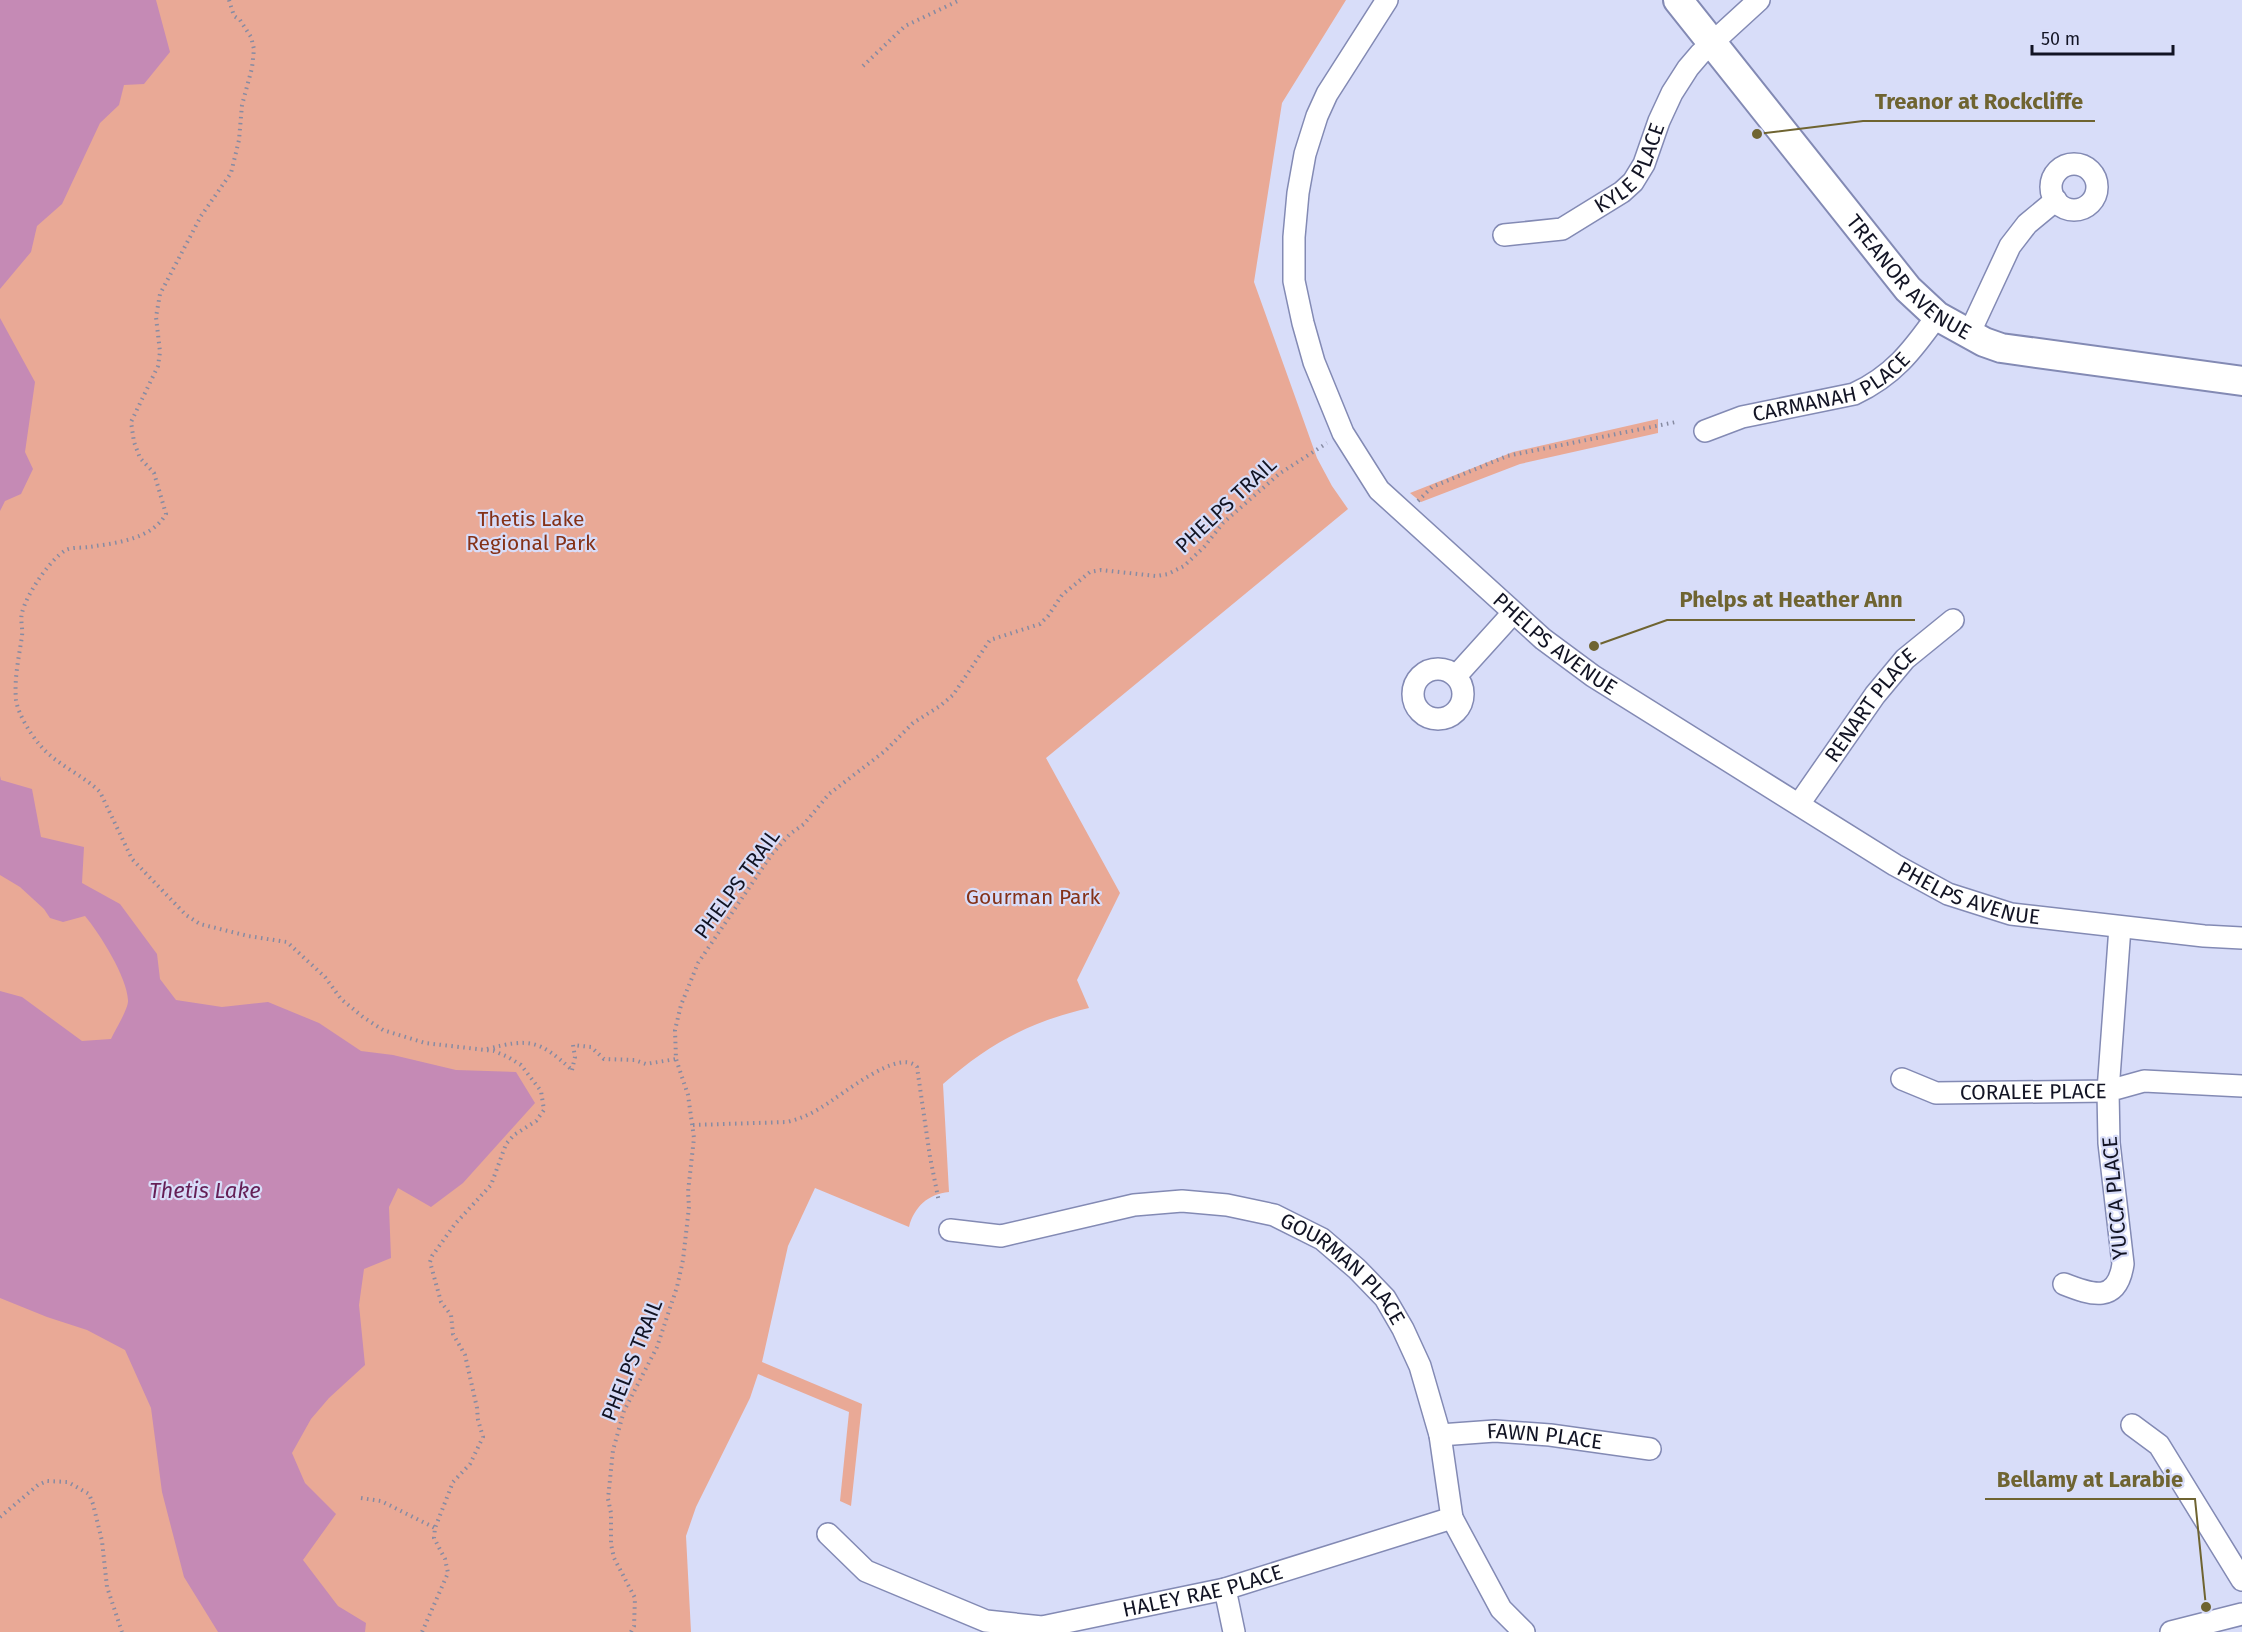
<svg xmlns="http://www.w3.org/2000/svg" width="2242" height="1632" font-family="'Fira Sans',sans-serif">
<rect width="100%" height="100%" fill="#d8ddf9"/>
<!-- park -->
<path fill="#e9a996" d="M0,0H1346L1282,103L1254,282L1317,458L1332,486L1348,509L1046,758L1120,893L1077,980L1089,1008C1029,1022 989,1044 943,1084L949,1192C928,1194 914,1207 909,1227L815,1188L788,1246L762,1362L862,1404L851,1506L840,1501L849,1412L758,1374L750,1398L696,1507L686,1536L691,1632H0Z
M1658,419V433L1520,464L1421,502L1410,493L1513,452Z"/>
<!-- water -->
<path fill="#c58ab5" d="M0,0H156L170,52L144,84L124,85L119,105L100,123L62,204L37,226L31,252L0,289Z
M0,318L35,382L25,452L33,469L21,494L5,501L0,511Z
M0,776L1,780L32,789L41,837L84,847L82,883L120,904L157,954L160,979L176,1000L222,1007L268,1002L319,1023L361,1051L393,1055L456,1070L516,1072L535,1103L463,1183L431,1207L398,1188L389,1207L391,1258L364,1269L359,1305L365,1365L329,1398L311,1419L292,1453L305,1483L336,1514L303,1560L338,1606L366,1623L365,1632H218L184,1577L162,1492L151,1408L125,1350L87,1330L47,1317L0,1298V991L22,997L82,1041L111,1039C115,1030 129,1008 128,1000C127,977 100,934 85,916L63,922L50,918L44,909L20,887L0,875Z"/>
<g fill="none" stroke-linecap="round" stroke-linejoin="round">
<defs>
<g id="street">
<path id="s1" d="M1387,0L1327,94L1317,116L1305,154L1298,193L1294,237V281L1303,323L1314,362L1343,433L1379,490L1543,639L1593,676L1895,865L1948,894L2011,914L2204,936L2242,938"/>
<circle cx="2074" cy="187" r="23"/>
<path id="s2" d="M1504,235L1562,229L1622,192L1633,182L1644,164L1659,121L1672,93L1688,68L1700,54L1759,0"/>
<path d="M1969,334L2010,246L2027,224L2056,200"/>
<path id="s3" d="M1705,431L1742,417L1854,394C1893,376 1912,351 1937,316"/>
<circle cx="1438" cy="694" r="25"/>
<path d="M1456,676L1513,613"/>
<path id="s4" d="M1799,804L1875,695L1905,659L1953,620"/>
<path id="s5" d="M1902,1079L1936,1093L2108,1091L2120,927"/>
<path id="s6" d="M950,1230L1001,1236L1134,1205L1182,1201L1227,1205L1274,1215L1322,1239L1357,1269L1385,1298L1403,1329L1420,1366L1440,1435L1452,1518L1501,1609L1524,1632"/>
<path d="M2064,1284C2092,1295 2117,1304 2123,1264L2109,1143L2108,1091L2144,1081L2242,1086"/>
<path d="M2132,1425L2159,1445L2242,1580"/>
<path id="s7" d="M1440,1435L1495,1431L1550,1435L1650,1449"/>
<path id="s8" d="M828,1534L866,1571L986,1621L1042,1627L1225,1589L1452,1518"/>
<path d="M1225,1589L1234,1632"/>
<path d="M2171,1632L2242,1614"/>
</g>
<g id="secondary">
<path id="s9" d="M1678,0L1908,289L1937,316L1984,342L2001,348L2242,381"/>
</g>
</defs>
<!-- street casing -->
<use href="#street" stroke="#838ab4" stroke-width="24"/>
<!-- secondary casing -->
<use href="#secondary" stroke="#838ab4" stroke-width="32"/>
<!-- path -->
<path stroke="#878ba2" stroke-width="4" stroke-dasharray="1.5 4.5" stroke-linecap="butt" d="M229,0L234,16L240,20L251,37L254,49L252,68L242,105L239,140L231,173L201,216L160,294L156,317L160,352L158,366L131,422L134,442L140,458L154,473L166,514C151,540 115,543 89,547C82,548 72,547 66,550C50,559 26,595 22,613C20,620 23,628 22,636C19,657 14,678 16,700C18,714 30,733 39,744C56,765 82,774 100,792L132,859L186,915L200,924L248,936L287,942L325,977L341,999L363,1017L383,1030L425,1043L494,1051L508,1057L521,1065L541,1091L544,1110L536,1121L514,1135L506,1144L491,1185L455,1224L432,1256L430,1262L441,1302L451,1315L453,1334L465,1355L477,1408L478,1420L483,1437L470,1464L453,1482L435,1528L434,1538L445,1559L448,1573L422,1632
M863,66L905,26L960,0
M1418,501L1432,487L1507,456L1676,422
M487,1049C530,1038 539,1040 572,1070
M572,1070L575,1057L573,1045L591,1047L604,1059L635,1060L646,1064L676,1059
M693,1125L787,1122C800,1119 811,1114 822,1107C841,1096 899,1047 917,1067L930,1157L939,1202
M361,1498L381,1501L435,1528
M0,1517L38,1485L47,1481L68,1482L89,1494L93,1504L102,1541L107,1587L122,1632
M631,1632L634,1626L635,1598L614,1558L611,1544V1513L608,1499L613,1450L624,1411L657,1347L677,1287L683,1260L689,1207L688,1192L694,1138L688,1095L676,1059L675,1030L681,1005L698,963L772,854L790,834L804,824L829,794L885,751L913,723L940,706L953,695L990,640L1040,624L1048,616L1062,595L1090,572L1101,570L1156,576L1168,574L1184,566L1204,547L1223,523L1279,474L1327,443"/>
<!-- street -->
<use href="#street" stroke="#fff" stroke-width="21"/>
<!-- secondary -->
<use href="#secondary" stroke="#fff" stroke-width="28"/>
</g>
<g text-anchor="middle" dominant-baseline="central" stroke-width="4.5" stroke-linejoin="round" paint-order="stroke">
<!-- street labels -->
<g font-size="21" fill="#121424" stroke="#d8ddf9">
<text stroke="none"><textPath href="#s2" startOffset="153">KYLE PLACE</textPath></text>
<text stroke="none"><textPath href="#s9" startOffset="362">TREANOR AVENUE</textPath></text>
<text stroke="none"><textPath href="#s3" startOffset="135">CARMANAH PLACE</textPath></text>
<text transform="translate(1226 505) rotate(-43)">PHELPS TRAIL</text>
<text stroke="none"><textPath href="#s1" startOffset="765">PHELPS AVENUE</textPath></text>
<text stroke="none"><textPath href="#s4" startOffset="122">RENART PLACE</textPath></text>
<text transform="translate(737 884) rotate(-54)">PHELPS TRAIL</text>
<text stroke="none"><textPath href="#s1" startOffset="1251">PHELPS AVENUE</textPath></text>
<text stroke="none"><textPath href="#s5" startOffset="134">CORALEE PLACE</textPath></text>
<text transform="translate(2115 1198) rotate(-95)">YUCCA PLACE</text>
<text stroke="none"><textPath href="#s6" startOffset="418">GOURMAN PLACE</textPath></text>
<text transform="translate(632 1360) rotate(-68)">PHELPS TRAIL</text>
<text stroke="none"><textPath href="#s7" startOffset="105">FAWN PLACE</textPath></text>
<text stroke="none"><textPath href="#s8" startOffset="404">HALEY RAE PLACE</textPath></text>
</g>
<!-- park labels -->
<g font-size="21" fill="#843117" stroke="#d8ddf9">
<text x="531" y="519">Thetis Lake<tspan x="531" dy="24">Regional Park</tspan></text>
<text x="1033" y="897">Gourman Park</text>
</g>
<!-- water labels -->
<g font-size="22" font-style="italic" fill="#651f56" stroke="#d8ddf9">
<text x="205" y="1190">Thetis Lake</text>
</g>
</g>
<!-- callouts -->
<path fill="none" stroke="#6f6431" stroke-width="2" d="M1757 134L1863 121H2095M1594 646L1667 620H1915M2206 1607L2195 1499H1985"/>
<g fill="#6f6431" stroke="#d8ddf9" stroke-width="2">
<circle cx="1757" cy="134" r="6"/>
<circle cx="1594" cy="646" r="6"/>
<circle cx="2206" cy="1607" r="6"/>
</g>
<g font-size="22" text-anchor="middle" font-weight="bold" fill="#6f6431" stroke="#d8ddf9" stroke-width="4.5" stroke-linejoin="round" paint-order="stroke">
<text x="1979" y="109">Treanor at Rockcliffe</text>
<text x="1791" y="607">Phelps at Heather Ann</text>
<text x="2090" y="1487">Bellamy at Larabie</text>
</g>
<!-- scale -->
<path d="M2032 45v9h141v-9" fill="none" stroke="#121424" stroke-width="3"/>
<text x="2041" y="45" font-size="18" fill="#121424" stroke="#d8ddf9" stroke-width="4.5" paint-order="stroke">50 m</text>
</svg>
